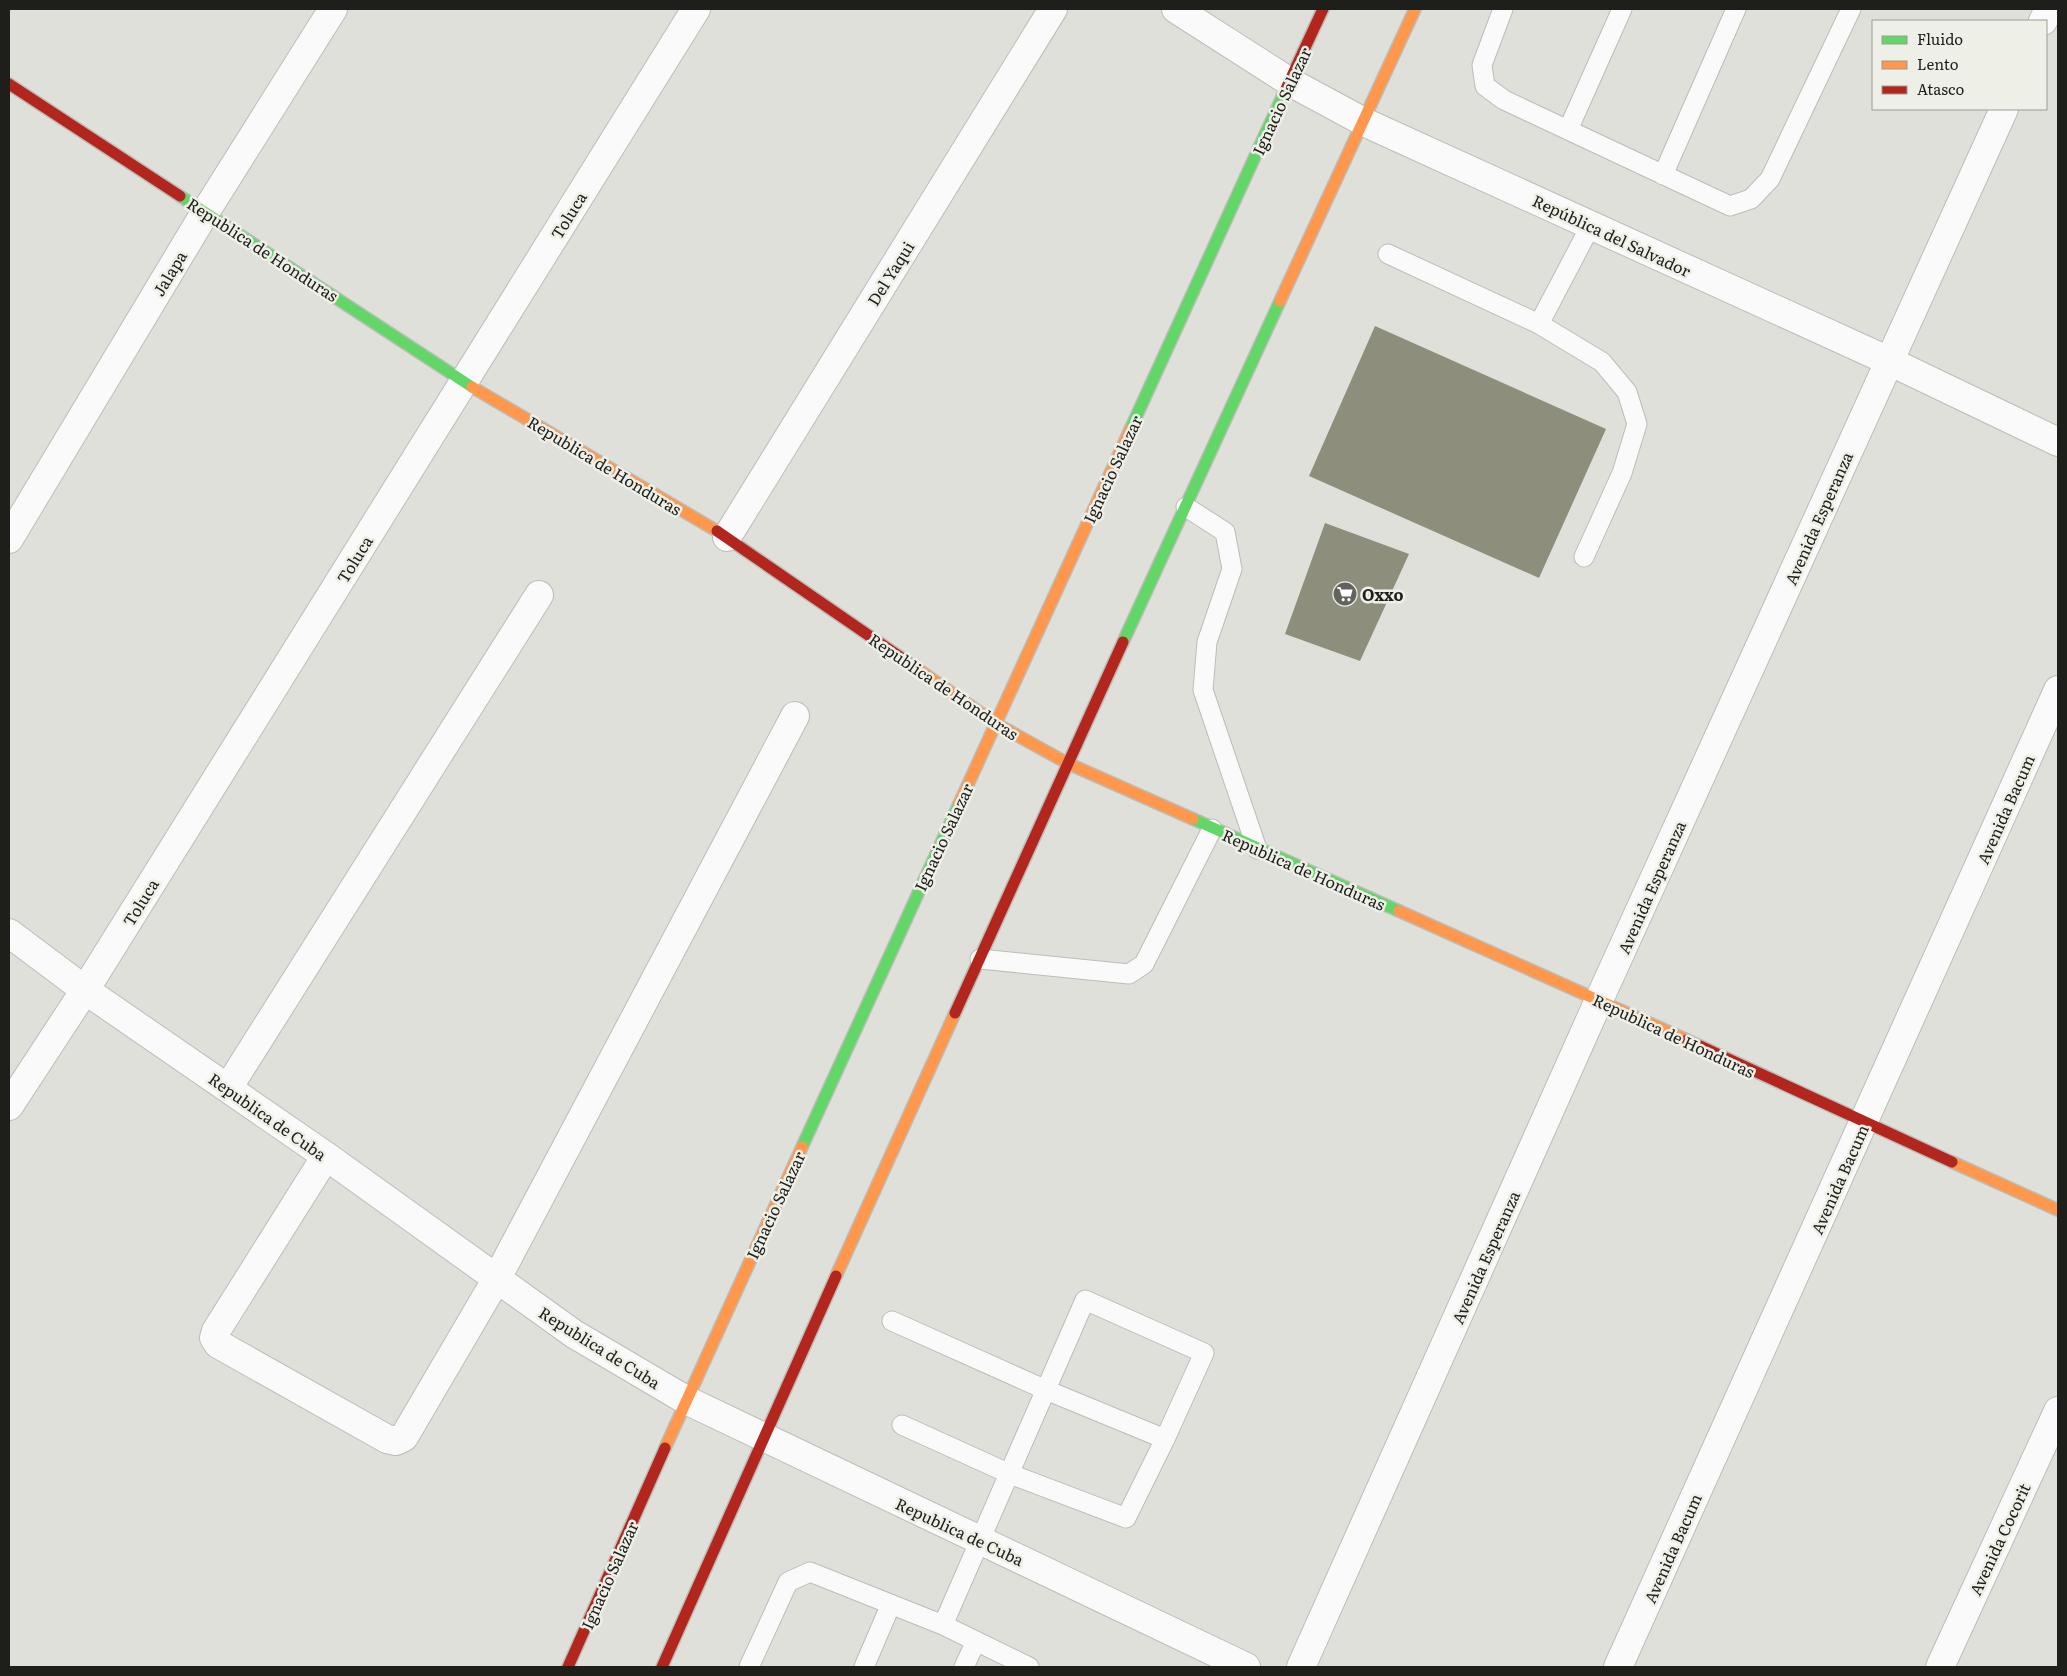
<svg xmlns="http://www.w3.org/2000/svg" width="2067" height="1676" font-family="Literata,serif">
<rect width="100%" height="100%" fill="#e0e0db"/>
<!-- building -->
<path fill="#8d8e7b" d="M1375,326L1606,429L1539,578L1309,476Z
M1325,523L1409,554L1360,661L1285,634Z"/>
<g fill="none" stroke-linecap="round" stroke-linejoin="round">
<defs>
<path id="lane" d="M1503,9L1482,65L1485,86L1504,100L1730,206L1751,199L1770,179L1851,9
M1568,130L1622,9
M1663,175L1736,9
M1388,254L1539,324
M1186,507L1225,532L1232,569L1207,642L1203,690L1257,849
M1584,557L1622,473L1637,424L1627,392L1602,362L1539,324L1591,225
M980,959L1129,974L1144,964L1212,829
M892,1321L1046,1390L1165,1439L1126,1518L1010,1474L902,1425
M943,1625L1085,1300L1204,1353L1165,1439
M749,1667L788,1582L810,1572L943,1625L1029,1667
M864,1667L891,1604
M964,1667L976,1641"/>
<path id="street" d="M1176,9L1290,82L1364,122L1889,361L2058,442
M2043,21L2049,9
M727,537L1053,9
M9,539L206,211L333,9
M9,933L85,990L326,1156L574,1334L686,1400L1246,1667
M228,1088L539,595
M9,1106L85,990L696,9
M326,1156L216,1331L214,1338L218,1344L387,1439L396,1441L404,1437L496,1280L795,716
M1301,1667L1599,1000L2004,109
M1618,1667L2058,690
M1940,1667L2058,1411"/>
<path id="fast" d="M180,196L472,387
M1130,430L1284,93
M1123,642L1280,301
M1193,819L1399,911
M802,1147L959,804"/>
<path id="slow" d="M1280,301L1415,9
M472,387L717,531
M906,661L995,723L1067,763L1193,819
M959,804L1130,430
M1399,911L1687,1040
M1952,1162L2058,1210
M836,1276L955,1013
M665,1448L802,1147"/>
<path id="jam" d="M9,84L180,196
M1284,93L1323,9
M717,531L906,661
M955,1013L1123,642
M1687,1040L1952,1162
M568,1667L665,1448
M662,1667L836,1276"/>
</defs>
<!-- lane casing -->
<use href="#lane" stroke="#bcbcb9" stroke-width="21"/>
<!-- street casing -->
<use href="#street" stroke="#bcbcb9" stroke-width="30"/>
<!-- fast casing -->
<use href="#fast" stroke="#bcbcb9" stroke-width="14"/>
<!-- slow casing -->
<use href="#slow" stroke="#bcbcb9" stroke-width="14"/>
<!-- jam casing -->
<use href="#jam" stroke="#bcbcb9" stroke-width="14"/>
<!-- lane -->
<use href="#lane" stroke="#fafafa" stroke-width="19"/>
<!-- street -->
<use href="#street" stroke="#fafafa" stroke-width="28"/>
<!-- fast -->
<use href="#fast" stroke="#63d668" stroke-width="11"/>
<!-- slow -->
<use href="#slow" stroke="#ff974d" stroke-width="11"/>
<!-- jam -->
<use href="#jam" stroke="#b3261e" stroke-width="11"/>
</g>
<!-- icons -->
<defs>
<symbol id="supermarket-disc" viewBox="-11 -11 22 22"><circle r="9.5" fill="#62625e" stroke="#eeefe7"/><path d="M-6-5.5h2.5l.6 2H6L4.5 2H-2.5L-4.4-4H-6ZM-1.5 3.2a1.3 1.3 0 1 0 .1 0ZM3 3.2a1.3 1.3 0 1 0 .1 0Z" fill="#fff"/></symbol>
</defs>
<g fill-rule="evenodd">
<use href="#supermarket-disc" x="1331" y="580" width="28" height="28"/>
</g>
<g text-anchor="middle" dominant-baseline="central" stroke-width="5" stroke-linejoin="round" paint-order="stroke">
<!-- street labels -->
<g font-size="16" fill="#1e1e1b" stroke="#eeefe7">
<text transform="translate(1281 101) rotate(-65)">Ignacio Salazar</text>
<text transform="translate(568 215) rotate(-58)">Toluca</text>
<text transform="translate(1612 235) rotate(25)">República del Salvador</text>
<text transform="translate(263 249) rotate(33)">Republica de Honduras</text>
<text transform="translate(169 273) rotate(-59)">Jalapa</text>
<text transform="translate(890 273) rotate(-58)">Del Yaqui</text>
<text transform="translate(605 465) rotate(31)">Republica de Honduras</text>
<text transform="translate(1112 469) rotate(-65)">Ignacio Salazar</text>
<text transform="translate(1818 518) rotate(-66)">Avenida Esperanza</text>
<text transform="translate(354 559) rotate(-58)">Toluca</text>
<text transform="translate(944 686) rotate(34)">Republica de Honduras</text>
<text transform="translate(2005 809) rotate(-66)">Avenida Bacum</text>
<text transform="translate(943 837) rotate(-65)">Ignacio Salazar</text>
<text transform="translate(1304 869) rotate(24)">Republica de Honduras</text>
<text transform="translate(1651 887) rotate(-66)">Avenida Esperanza</text>
<text transform="translate(140 902) rotate(-58)">Toluca</text>
<text transform="translate(1674 1035) rotate(25)">Republica de Honduras</text>
<text transform="translate(268 1116) rotate(35)">Republica de Cuba</text>
<text transform="translate(1839 1179) rotate(-66)">Avenida Bacum</text>
<text transform="translate(775 1205) rotate(-65)">Ignacio Salazar</text>
<text transform="translate(1485 1257) rotate(-66)">Avenida Esperanza</text>
<text transform="translate(600 1347) rotate(32)">Republica de Cuba</text>
<text transform="translate(960 1531) rotate(25)">Republica de Cuba</text>
<text transform="translate(1999 1539) rotate(-65)">Avenida Cocorit</text>
<text transform="translate(1672 1548) rotate(-66)">Avenida Bacum</text>
<text transform="translate(609 1575) rotate(-66)">Ignacio Salazar</text>
</g>
<!-- poi labels -->
<g font-size="16" font-weight="bold" fill="#1e1e1b" stroke="#eeefe7" text-anchor="start">
<text x="1362" y="594">Oxxo</text>
</g>
</g>
<!-- border -->
<rect width="2067" height="1676" fill="none" stroke="#1e1e1b" stroke-width="20"/>
<!-- legend -->
<rect x="1872" y="20" width="175" height="90" fill="#eeefe7" stroke="#9b9b95"/>
<rect x="1882" y="36" width="25" height="8" fill="#63d668" stroke="#9b9b95"/>
<text x="1917" y="45" font-size="15" fill="#1e1e1b">Fluido</text>
<rect x="1882" y="61" width="25" height="8" fill="#ff974d" stroke="#9b9b95"/>
<text x="1917" y="70" font-size="15" fill="#1e1e1b">Lento</text>
<rect x="1882" y="86" width="25" height="8" fill="#b3261e" stroke="#9b9b95"/>
<text x="1917" y="95" font-size="15" fill="#1e1e1b">Atasco</text>
</svg>
